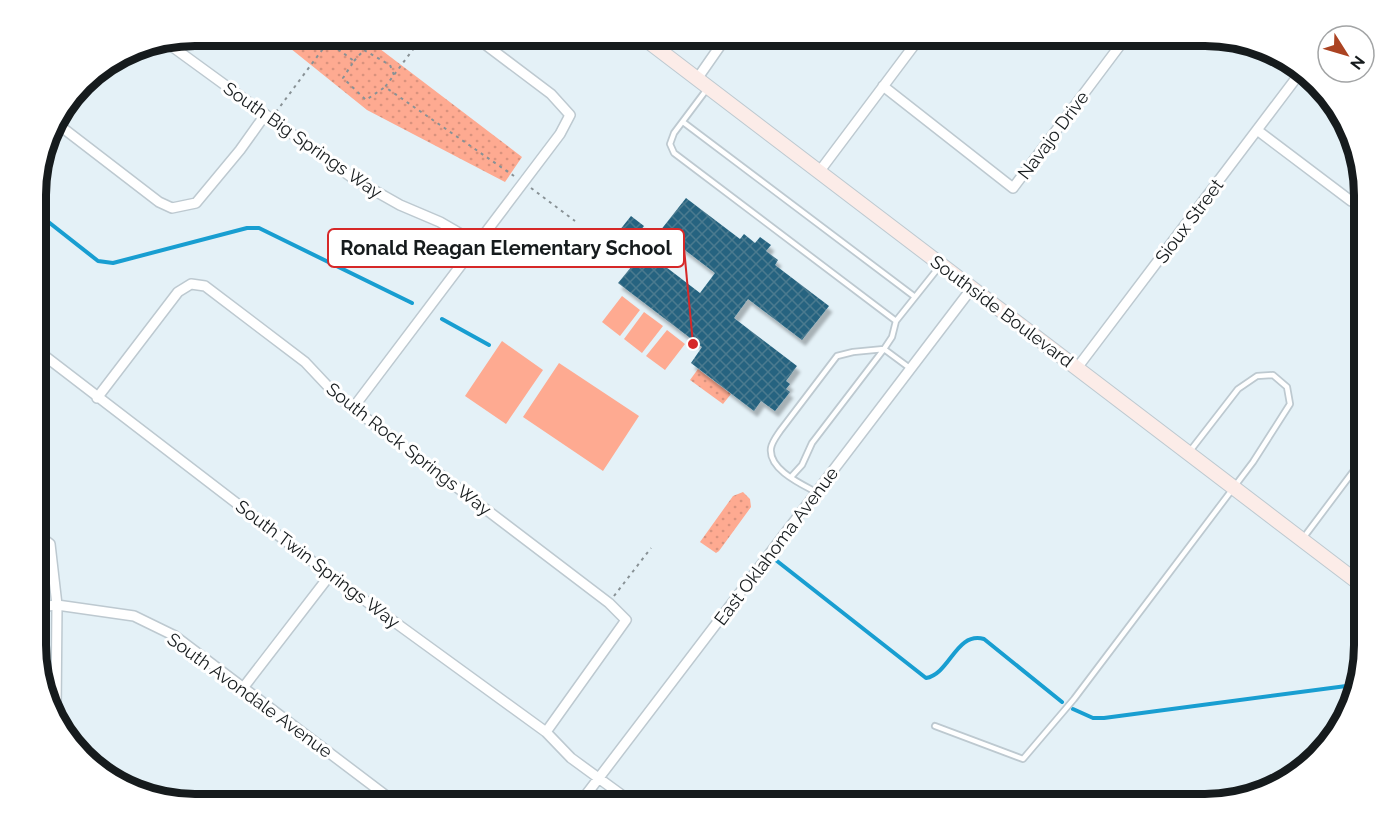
<svg xmlns="http://www.w3.org/2000/svg" width="1400" height="840" font-family="Raleway,sans-serif">
<defs>
<pattern id="park-dots" width="8" height="8" patternUnits="userSpaceOnUse" patternTransform="scale(1.5)"><rect width="8" height="8" fill="#feaa91"/><path d="M2 2h.1M6 6h.1" fill="none" stroke="#d9927d" stroke-width="1.8" stroke-linecap="round"/></pattern>
<pattern id="building-cross-hatch" width="8" height="8" patternUnits="userSpaceOnUse" patternTransform="scale(1.5)"><rect width="8" height="8" fill="#266480"/><path d="M0 0l8 8M0 8l8-8" fill="none" stroke="#4b7a8f"/></pattern>
<filter id="shadow"><feDropShadow dx="3.5" dy="6" stdDeviation="1.5" flood-color="#0004"/></filter>
</defs>
<rect width="100%" height="100%" fill="#e4f1f7"/>
<!-- park -->
<path fill="url(#park-dots)" d="M275,36H363L522,157L505,182L367,110Z
M698,369L731,394L723,404L690,380Z
M743,492L750,499L751,507L719,551L716,553L700,542L733,496Z"/>
<!-- pitch -->
<path fill="#feaa91" d="M622,296L640,310L620,336L602,322Z
M644,312L663,326L642,353L624,339Z
M667,330L685,344L665,370L646,356Z
M502,341L543,370L506,424L465,396Z
M559,363L639,416L603,471L523,417Z"/>
<g fill="none" stroke-linecap="round" stroke-linejoin="round">
<!-- stream -->
<path stroke="#189ed1" stroke-width="4" d="M37,213L98,261L113,263L247,228H259L412,303
M442,319L489,345
M777,561L926,678C950,674 956,631 984,639L1062,702
M1073,709L1093,718H1104L1354,685"/>
</g>
<!-- building -->
<path fill="url(#building-cross-hatch)" filter="url(#shadow)" d="M686,198L740,239L744,234L755,243L760,237L771,245L766,251L778,260L775,265L829,306L802,340L748,299L734,318L797,366L786,381L790,384L786,389L790,392L775,411L761,401L754,411L691,363L702,347L618,283L632,266L607,246L631,216L644,226L632,241L700,293L715,273L660,231Z"/>
<g fill="none" stroke-linecap="round" stroke-linejoin="round">
<defs>
<path id="lane" d="M707,89L674,133L670,144L674,153L896,321
M683,122L915,297
M791,477L802,465L812,443L884,349L892,337L896,321L939,267
M816,492C801,484 768,469 771,448C772,442 776,437 780,431L837,356L853,352L884,349L911,369
M1304,537L1364,457
M935,726L1023,759L1074,699L1253,462L1290,404L1287,387L1273,375L1257,376L1238,389L1190,451"/>
<path id="street" d="M168,42L170,45L354,179L400,205L440,222L478,244
M697,79L727,36
M883,86L1013,188L1127,36
M55,122L159,202L172,208L196,203L240,150L265,115
M1257,130L1351,201
M819,172L921,36
M37,350L330,575L546,732L571,758L634,804
M1077,368L1300,73
M97,398L178,292L191,284L205,286L305,362L337,396L609,603L626,620L546,732
M353,408L560,134L570,115L551,94L474,36
M37,534L50,544L57,605L56,713
M37,607L57,605L134,616L175,636L397,804
M243,688L330,575
M104,771L120,784
M579,804L972,288
M702,804L706,798"/>
<path id="secondary" d="M641,36L1364,587"/>
</defs>
<!-- lane casing -->
<use href="#lane" stroke="#bdc9d0" stroke-width="8"/>
<!-- street casing -->
<use href="#street" stroke="#bdc9d0" stroke-width="12"/>
<!-- secondary casing -->
<use href="#secondary" stroke="#bdc9d0" stroke-width="16"/>
<!-- path -->
<path stroke="#889195" stroke-width="2" stroke-dasharray="3 4.5" stroke-linecap="butt" d="M320,36L354,61L343,78L366,100L385,87
M423,36L385,87L514,176
M354,61L364,50L390,65L394,75
M276,112L328,42
M531,188L575,221
M614,596L651,548"/>
<!-- lane -->
<use href="#lane" stroke="#fff" stroke-width="4.5"/>
<!-- street -->
<use href="#street" stroke="#fff" stroke-width="9"/>
<!-- secondary -->
<use href="#secondary" stroke="#fcece8" stroke-width="14"/>
</g>
<g text-anchor="middle" dominant-baseline="central" stroke-width="6" stroke-linejoin="round" paint-order="stroke">
<!-- street labels -->
<g font-size="18" fill="#161b1d" stroke="#fff">
<text transform="translate(1053 135) rotate(-53)">Navajo Drive</text>
<text transform="translate(303 140) rotate(35)">South Big Springs Way</text>
<text transform="translate(1189 221) rotate(-53)">Sioux Street</text>
<text transform="translate(1002 311) rotate(37)">Southside Boulevard</text>
<text transform="translate(409 449) rotate(38)">South Rock Springs Way</text>
<text transform="translate(776 546) rotate(-53)">East Oklahoma Avenue</text>
<text transform="translate(318 564) rotate(37)">South Twin Springs Way</text>
<text transform="translate(250 695) rotate(36)">South Avondale Avenue</text>
</g>
</g>
<!-- crop -->
<path d="M0 0H1400V840H0ZM195 46H1205A149 149 0 0 1 1354 195V645A149 149 0 0 1 1205 794H195A149 149 0 0 1 46 645V195A149 149 0 0 1 195 46Z" fill="#fff" fill-rule="evenodd"/>
<path fill="none" stroke="#161b1d" stroke-width="8" d="M195 46H1205A149 149 0 0 1 1354 195V645A149 149 0 0 1 1205 794H195A149 149 0 0 1 46 645V195A149 149 0 0 1 195 46Z"/>
<!-- callouts -->
<path fill="none" stroke="#d62828" stroke-width="2" d="M693 344L684 248"/>
<circle fill="#d62828" stroke="#fff" stroke-width="2" cx="693" cy="344" r="6"/>
<rect fill="#fff" stroke="#d62828" stroke-width="2" x="328" y="229" width="356" height="38" rx="6"/>
<g font-size="20" text-anchor="middle" font-weight="bold" fill="#161b1d">
<text x="506" y="255">Ronald Reagan Elementary School</text>
</g>
<!-- north arrow -->
<g transform="translate(1346 54) rotate(127)"><circle r="28" fill="#ffffff" stroke="#a2a4a5" stroke-width="1.5"/>
<path d="M0-4.5L10 22L0 15L-10 22Z" fill="#ab4322"/>
<text y="-9" font-size="16" font-weight="bold" text-anchor="middle" fill="#161b1d">N</text>
</g>
</svg>
